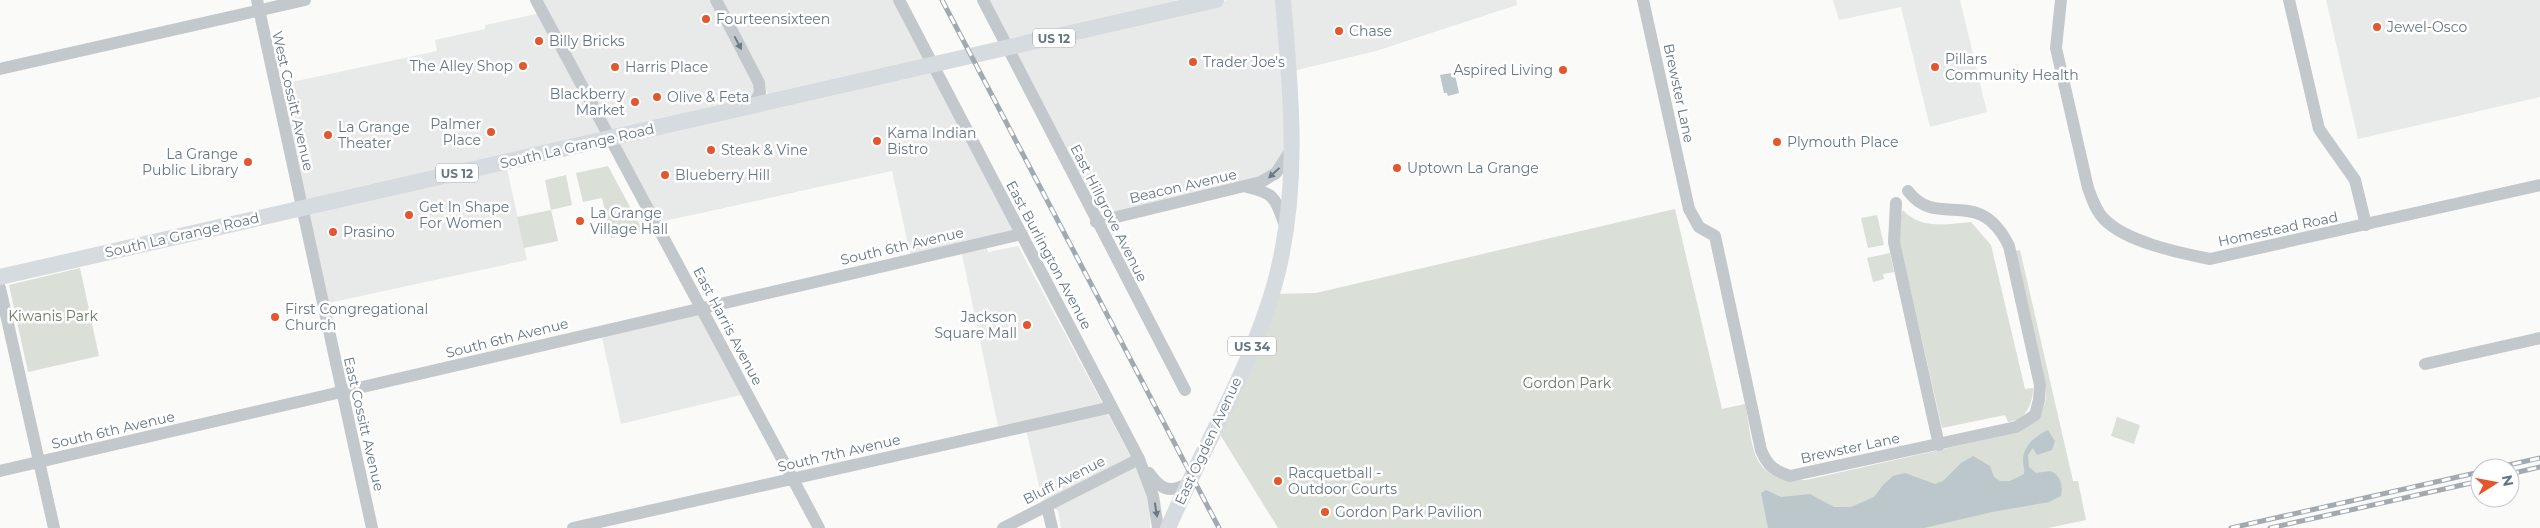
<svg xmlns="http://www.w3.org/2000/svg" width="2540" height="528" font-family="Montserrat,sans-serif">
<rect width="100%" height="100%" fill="#fafaf8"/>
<!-- built -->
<path fill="#e8e9e9" d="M538,0H713L761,93L752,105L613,135Z
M719,0H896L928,62L770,98Z
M987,0H1204L1010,46Z
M1227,0H1278L1289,150L1261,182L1098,221L1011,50Z
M1286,0H1516L1517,5L1376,51L1293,71Z
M1833,0H1960L1987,112L1930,127L1901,7L1839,20Z
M2326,0H2540V97L2358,139Z
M541,13L608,136L304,206L278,85L437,51L435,40L485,29V25Z
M931,70L1017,233L911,258L892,171L660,222L618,142Z
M506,164L527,260L324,304L305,210Z
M985,244L988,252L1018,246L1139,472L1149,493L1150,528H1061L1058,511L1042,499L1024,421L998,426L961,250Z
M699,310L745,394L621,424L601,333Z"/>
<!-- green -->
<path fill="#dadfd7" d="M608,166L643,231L611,238L602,198L583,202L576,173Z
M566,175L572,205L551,210L558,241L524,248L517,217L551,210L545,180Z
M1675,209L1722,409L1745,404C1754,448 1749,482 1806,480L2015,433C2033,424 2047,413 2046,391L2015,251L2020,250L2073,481H2078L2086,520L2048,528H1278L1216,428L1273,294L1316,293Z
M1903,210C1920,230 1948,224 1971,222L1991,245L2025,389L2033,388C2033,404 2026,420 2008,422L2005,415L1942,428L1900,243L1898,223Z
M1877,215L1884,245L1868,248L1861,218Z
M1890,253L1894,272L1883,274L1884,279L1873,282L1867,258Z
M80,268L99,356L28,372L9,285Z
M2117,417L2140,425L2134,444L2111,436Z"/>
<!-- water -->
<path fill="#bbc7cb" d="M1451,73L1452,76L1455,75L1459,93L1448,96L1447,93H1444L1440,75Z
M2048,430L2055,441L2052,450L2037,455L2033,448L2028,455L2029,467L2036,473L2050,471C2061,475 2063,486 2061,496L2049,502L1992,512L1924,528H1768L1761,493L1766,490L1781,497L1810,494L1834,507H1851L1874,497L1883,485L1893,476L1905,473L1935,484L1943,481L1961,463L1973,456L1990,466L1994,477L2000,481H2010L2024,474C2025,469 2023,466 2023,462C2022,447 2036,435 2048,430Z"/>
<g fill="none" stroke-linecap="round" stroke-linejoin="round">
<!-- minor -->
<path stroke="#c3c8cc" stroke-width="12" d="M257,0L372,528
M536,0L819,528
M716,0L759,83L760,93L752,107
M899,0L1139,459L1153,496L1158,528
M983,0L1185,390
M1643,0L1689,209L1699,227L1715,236L1761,450C1767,465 1774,471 1790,476L2016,427L2035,415L2039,400L2040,385L2009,246C1978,183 1938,231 1908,191
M2061,0L2056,48L2088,188C2092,199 2096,211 2104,219C2126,242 2180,253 2210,259L2540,185
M2289,0L2319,129L2355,180L2366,225
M0,69L305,0
M1247,187C1278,194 1275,200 1286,228
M1896,203L1894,242L1939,445
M1096,222L1261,182L1276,173L1291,150
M0,288L54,528
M2425,364L2540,338
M0,471C341,395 681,311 1022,234
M1149,473C1161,490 1169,493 1187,484
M1047,506L1052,528
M573,528L1112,407
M1003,528L1139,459"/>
<!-- major -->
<path stroke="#d6dbdf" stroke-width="16" d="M0,277L1216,0
M1168,528C1203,447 1256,359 1277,275C1300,184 1291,92 1283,0"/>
<defs>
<path id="rail" d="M942,0L1219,528
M2495,468L2540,458
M2510,474L2540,467
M2231,528L2480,472
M2270,528L2480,481"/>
</defs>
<!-- rail casing -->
<use href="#rail" stroke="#a2aab0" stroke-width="5"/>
<!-- rail -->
<use href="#rail" stroke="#fff" stroke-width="3" stroke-dasharray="9" stroke-linecap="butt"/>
</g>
<!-- one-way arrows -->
<defs><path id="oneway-solid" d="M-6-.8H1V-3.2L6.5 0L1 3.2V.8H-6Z" transform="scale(1.25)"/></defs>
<g fill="#6a7a87">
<use href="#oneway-solid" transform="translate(738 43) rotate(62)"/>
<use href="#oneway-solid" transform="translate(1274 173) rotate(137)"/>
<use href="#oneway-solid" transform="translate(1156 510) rotate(81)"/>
</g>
<!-- markers -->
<g fill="#e4572e" stroke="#fff" stroke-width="2">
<circle cx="706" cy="19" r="5"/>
<circle cx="2377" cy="27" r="5"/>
<circle cx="1339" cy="31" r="5"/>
<circle cx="539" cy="41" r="5"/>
<circle cx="1193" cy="62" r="5"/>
<circle cx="523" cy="66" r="5"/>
<circle cx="615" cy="67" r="5"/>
<circle cx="1935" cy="67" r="5"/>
<circle cx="1563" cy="70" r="5"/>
<circle cx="657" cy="97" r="5"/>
<circle cx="635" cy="102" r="5"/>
<circle cx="491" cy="132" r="5"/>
<circle cx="328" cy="135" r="5"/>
<circle cx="877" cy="141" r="5"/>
<circle cx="1777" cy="142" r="5"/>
<circle cx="711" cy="150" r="5"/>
<circle cx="248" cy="162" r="5"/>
<circle cx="1397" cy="168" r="5"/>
<circle cx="665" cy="175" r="5"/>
<circle cx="409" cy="215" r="5"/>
<circle cx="580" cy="221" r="5"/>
<circle cx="333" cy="232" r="5"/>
<circle cx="275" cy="317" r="5"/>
<circle cx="1027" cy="325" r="5"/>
<circle cx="1278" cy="481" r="5"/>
<circle cx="1325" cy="512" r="5"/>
</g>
<g text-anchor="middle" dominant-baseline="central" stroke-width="5" stroke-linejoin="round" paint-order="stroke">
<!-- shield labels -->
<g fill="#fff" stroke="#939fa8" stroke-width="1">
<rect x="1033" y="28.5" width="42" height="19" rx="4"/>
<rect x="436" y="163.5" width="42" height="19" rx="4"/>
<rect x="1228" y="336.5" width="48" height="19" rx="4"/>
</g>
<g font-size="12" font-weight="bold" fill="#657683">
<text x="1054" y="38">US 12</text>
<text x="457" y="173">US 12</text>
<text x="1252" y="346">US 34</text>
</g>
<!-- poi labels -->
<g font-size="14" fill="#657683" stroke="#fff" text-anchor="start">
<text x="716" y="19">Fourteensixteen</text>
<text x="2387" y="27">Jewel-Osco</text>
<text x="1349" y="31">Chase</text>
<text x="549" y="41">Billy Bricks</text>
<text x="1945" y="59">Pillars<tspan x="1945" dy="16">Community Health</tspan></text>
<text x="1203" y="62">Trader Joe's</text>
<text x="513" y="66" text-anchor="end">The Alley Shop</text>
<text x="625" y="67">Harris Place</text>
<text x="1553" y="70" text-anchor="end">Aspired Living</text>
<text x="625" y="94" text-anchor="end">Blackberry<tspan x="625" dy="16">Market</tspan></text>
<text x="667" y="97">Olive &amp; Feta</text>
<text x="481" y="124" text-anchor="end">Palmer<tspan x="481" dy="16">Place</tspan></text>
<text x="338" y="127">La Grange<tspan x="338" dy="16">Theater</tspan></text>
<text x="887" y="133">Kama Indian<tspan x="887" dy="16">Bistro</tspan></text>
<text x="1787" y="142">Plymouth Place</text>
<text x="721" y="150">Steak &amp; Vine</text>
<text x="238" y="154" text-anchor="end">La Grange<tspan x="238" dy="16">Public Library</tspan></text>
<text x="1407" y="168">Uptown La Grange</text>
<text x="675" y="175">Blueberry Hill</text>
<text x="419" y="207">Get In Shape<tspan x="419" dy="16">For Women</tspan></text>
<text x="590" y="213">La Grange<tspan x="590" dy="16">Village Hall</tspan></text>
<text x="343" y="232">Prasino</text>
<text x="285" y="309">First Congregational<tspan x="285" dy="16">Church</tspan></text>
<text x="1017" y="317" text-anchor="end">Jackson<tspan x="1017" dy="16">Square Mall</tspan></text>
<text x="1288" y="473">Racquetball -<tspan x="1288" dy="16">Outdoor Courts</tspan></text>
<text x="1335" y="512">Gordon Park Pavilion</text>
</g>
<!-- street labels -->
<g font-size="14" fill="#657683" stroke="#fff">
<text transform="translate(1679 93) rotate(78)">Brewster Lane</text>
<text transform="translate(293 101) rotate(77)">West Cossitt Avenue</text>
<text transform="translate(577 146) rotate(-13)">South La Grange Road</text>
<text transform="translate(1183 186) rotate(-13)">Beacon Avenue</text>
<text transform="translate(1109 213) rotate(63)">East Hillgrove Avenue</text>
<text transform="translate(2278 229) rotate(-12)">Homestead Road</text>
<text transform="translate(182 235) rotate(-13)">South La Grange Road</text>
<text transform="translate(902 246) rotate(-13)">South 6th Avenue</text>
<text transform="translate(1049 255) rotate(62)">East Burlington Avenue</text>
<text transform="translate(728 326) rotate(62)">East Harris Avenue</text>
<text transform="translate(507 338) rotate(-14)">South 6th Avenue</text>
<text transform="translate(364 424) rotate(77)">East Cossitt Avenue</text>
<text transform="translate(113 430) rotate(-13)">South 6th Avenue</text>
<text transform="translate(1208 441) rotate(-65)">East Ogden Avenue</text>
<text transform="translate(1850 448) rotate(-12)">Brewster Lane</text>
<text transform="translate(839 453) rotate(-13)">South 7th Avenue</text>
<text transform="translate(1064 480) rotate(-27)">Bluff Avenue</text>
</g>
<!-- park labels -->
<g font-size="14" fill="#687a64" stroke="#fff">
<text x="53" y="316">Kiwanis Park</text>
<text x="1567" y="383">Gordon Park</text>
</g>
</g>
<!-- north arrow -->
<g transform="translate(2495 483) rotate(79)"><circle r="24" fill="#ffffff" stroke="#c1c8cd"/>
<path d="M0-4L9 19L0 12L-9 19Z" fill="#e4572e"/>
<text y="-8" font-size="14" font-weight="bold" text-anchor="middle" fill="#657683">N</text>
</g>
</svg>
